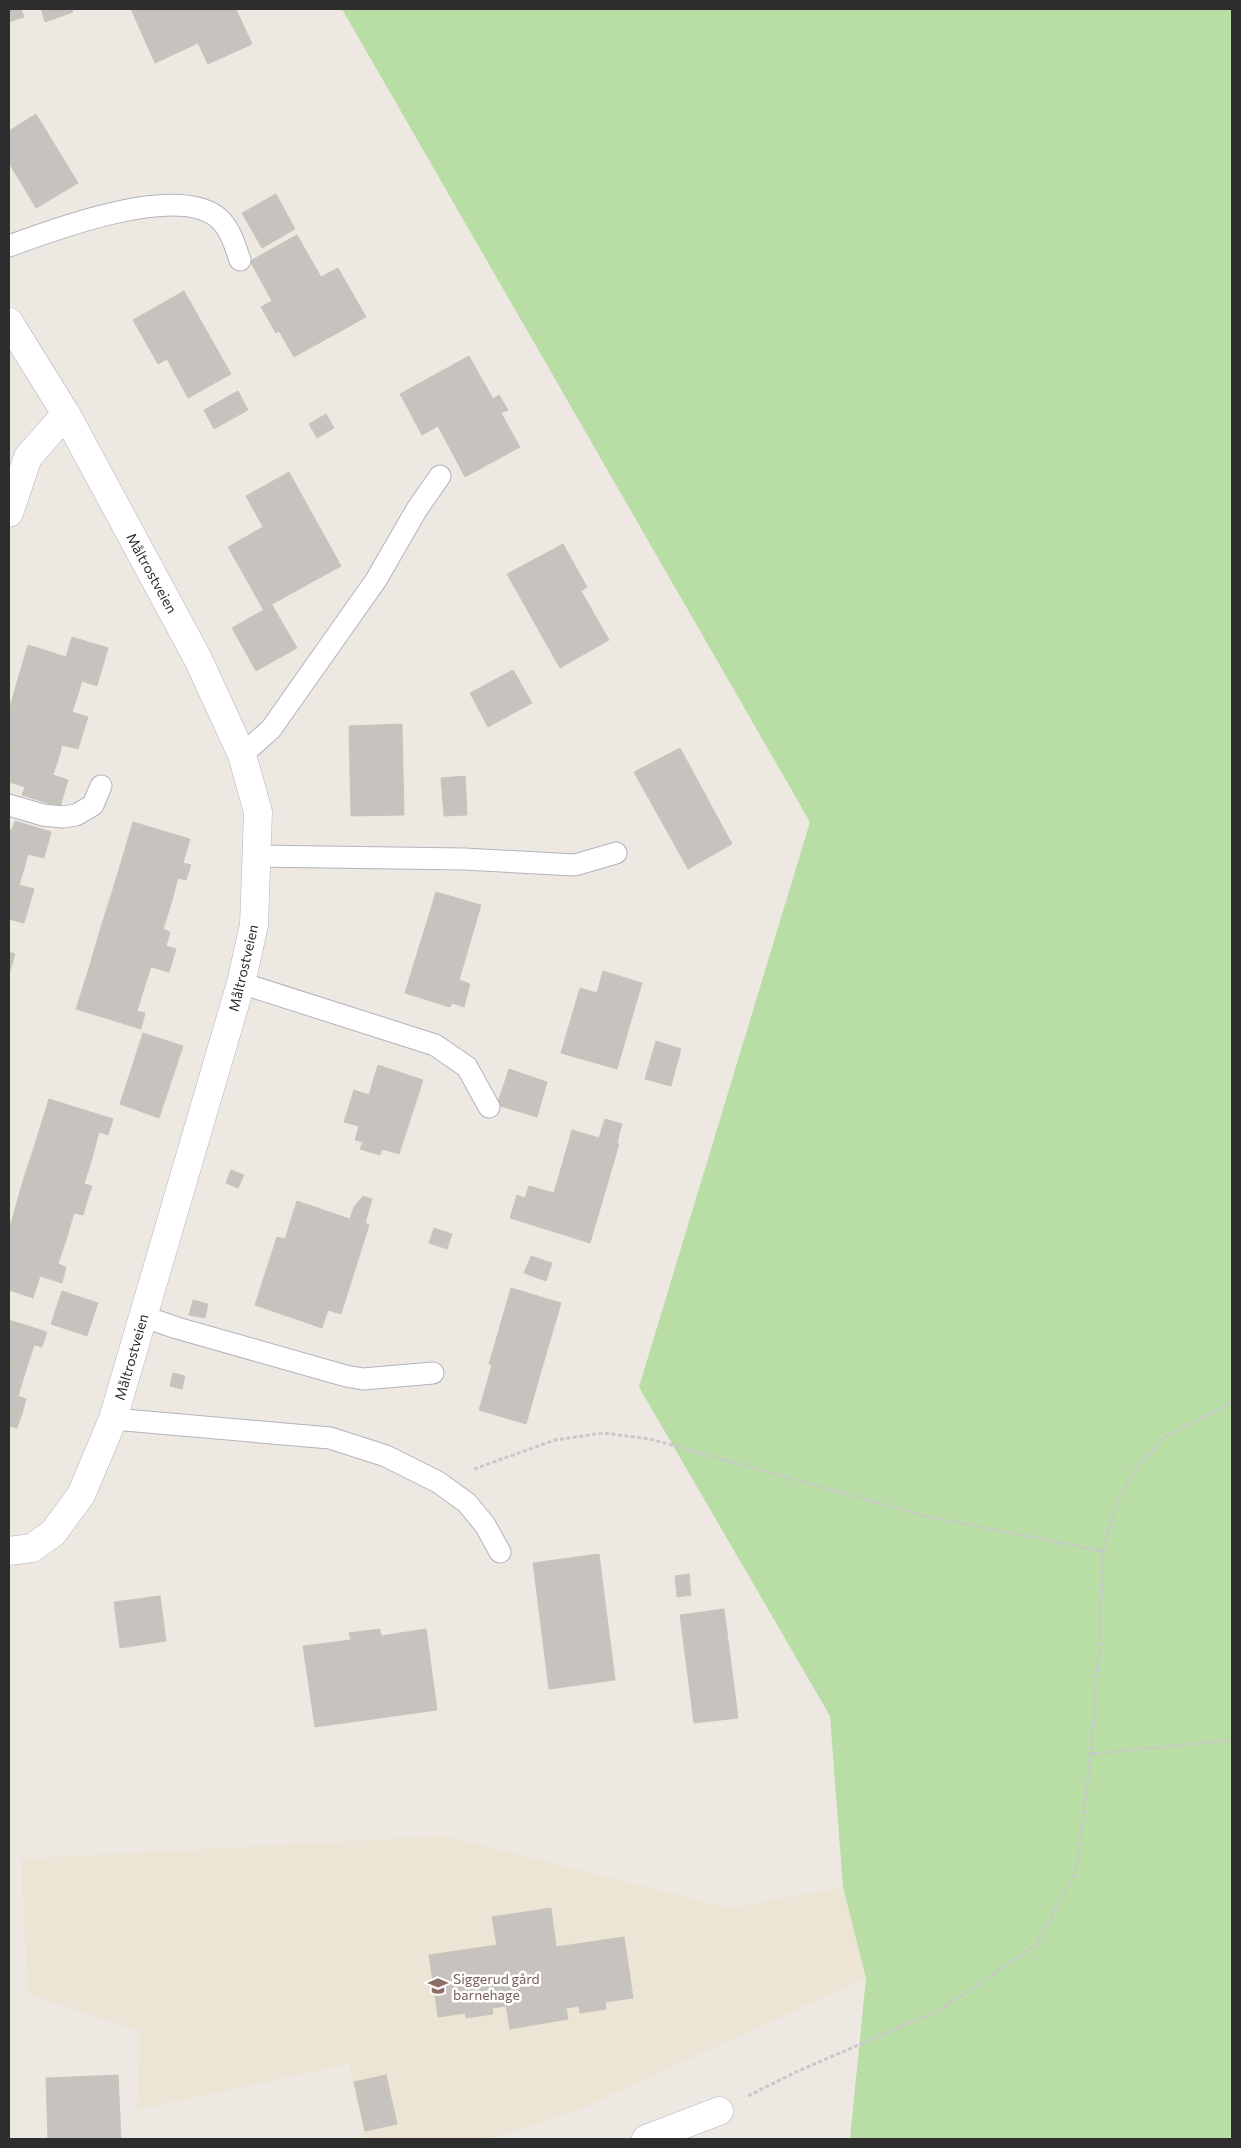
<svg xmlns="http://www.w3.org/2000/svg" width="1241" height="2148" font-family="Commissioner,sans-serif">
<rect width="100%" height="100%" fill="#ede8e2"/>
<!-- education -->
<path fill="#ece4d4" d="M443,1836L729,1908L843,1887L866,1978L576,2111L488,2139H364L349,2064L137,2110L140,2031L28,1994L21,1859Z"/>
<!-- green -->
<path fill="#b8dda5" d="M342,9H1232V2139H850L866,1978L843,1887L830,1716L639,1387L810,822Z"/>
<!-- building -->
<path fill="#c6c2bd" stroke="#c9c4bb" d="M9,9H21L24,17L9,22Z
M41,9H72L73,12L45,22Z
M131,9H236L252,44L208,64L198,43L155,63Z
M36,114L78,183L36,208L9,163V131Z
M276,194L295,229L262,248L242,213Z
M297,235L321,277L338,268L366,317L294,357L279,331L276,333L261,307L272,301L250,261Z
M184,291L231,374L188,398L167,359L158,364L133,320Z
M469,356L493,399L499,395L508,410L501,413L520,447L465,477L438,426L422,435L400,394Z
M238,391L248,410L214,429L204,410Z
M326,414L334,428L317,438L309,424Z
M289,472L341,566L263,609L228,547L263,527L246,496Z
M563,544L587,587L581,591L609,640L560,668L507,574Z
M272,605L297,648L256,671L232,628Z
M72,637L108,648L97,686L82,681L77,697L18,679L28,645L66,657Z
M513,670L532,703L488,727L470,693Z
M18,679L77,697L72,712L88,717L83,733L9,710Z
M9,710L83,733L78,749L62,745L58,760L9,745Z
M402,724L404,815L351,816L349,726Z
M9,745L58,760L53,775L68,780L60,807L22,795L25,787L9,782Z
M680,748L732,844L688,869L634,772Z
M465,776L467,815L444,816L441,778Z
M15,821L51,832L44,858L28,854L24,869L9,864V829L12,830Z
M133,822L190,839L183,863L191,865L186,880L178,878L171,904L114,886Z
M9,864L24,869L19,885L34,889L29,906L9,900Z
M114,886L171,904L163,929L170,932L166,946L101,927Z
M436,892L481,905L459,980L470,984L464,1007L452,1003L450,1007L405,993Z
M9,900L29,906L24,923L9,919Z
M101,927L176,949L169,972L151,967L145,985L89,968Z
M9,952L15,954L9,974Z
M89,968L145,985L137,1011L145,1013L141,1029L76,1009Z
M603,971L642,983L617,1069L561,1053L580,988L597,993Z
M143,1033L183,1046L159,1118L120,1104Z
M656,1041L681,1049L671,1086L645,1079Z
M378,1065L423,1080L399,1154L382,1149L380,1155L360,1149L363,1142L355,1140L359,1126L344,1122L354,1090L369,1095Z
M509,1069L547,1082L537,1117L497,1105Z
M49,1099L113,1119L108,1135L99,1132L92,1158L36,1141Z
M605,1119L622,1124L617,1143L619,1144L590,1243L510,1218L517,1195L525,1198L529,1186L554,1193L572,1130L599,1138Z
M36,1141L92,1158L84,1184L92,1186L87,1201L23,1181Z
M231,1170L244,1175L238,1188L226,1183Z
M23,1181L87,1201L83,1215L74,1213L66,1240L11,1223Z
M363,1196L372,1199L365,1223L369,1225L341,1314L328,1310L322,1328L255,1305L277,1237L285,1239L297,1201L350,1219L354,1207Z
M11,1223L66,1240L58,1264L66,1267L62,1283L40,1276L33,1298L9,1290V1229Z
M434,1228L452,1234L447,1249L429,1243Z
M531,1256L552,1263L546,1281L524,1273Z
M511,1288L561,1303L539,1378L489,1364Z
M62,1291L98,1303L87,1336L51,1324Z
M193,1300L208,1304L205,1318L189,1315Z
M9,1320L47,1332L42,1347L34,1345L26,1370L9,1365Z
M9,1365L26,1370L18,1396L26,1399L22,1414L9,1410Z
M492,1365L539,1378L526,1424L479,1410Z
M173,1373L185,1376L182,1389L170,1386Z
M9,1410L22,1414L17,1428L9,1426Z
M599,1554L615,1680L549,1689L533,1563Z
M689,1574L691,1595L677,1597L675,1576Z
M160,1596L166,1641L120,1648L114,1602Z
M724,1609L738,1718L694,1723L680,1615Z
M380,1629L381,1636L426,1629L437,1710L315,1727L303,1646L351,1640L349,1633Z
M551,1908L556,1947L624,1937L633,1998L605,2002L606,2009L580,2013L579,2006L566,2008L568,2019L510,2029L506,2006L492,2008L493,2014L466,2018L465,2013L438,2017L429,1955L497,1945L492,1917Z
M118,2075L121,2139H48L46,2078Z
M386,2075L397,2124L365,2131L354,2082Z"/>
<g fill="none" stroke-linecap="round" stroke-linejoin="round">
<defs>
<path id="lane" d="M9,246C55,229 175,184 217,217C230,227 235,246 240,260
M242,755L271,729L376,580L417,509L440,476
M9,805L43,815L63,817L76,815L93,805L101,786
M256,856L464,859L575,865L616,853
M241,983L435,1045L467,1067L489,1107
M142,1316L177,1328L346,1376L363,1379L433,1373
M113,1419L330,1438L386,1456L438,1482L467,1503L485,1525L500,1552"/>
<path id="street" d="M9,322L66,414L198,659L242,755L258,812L254,925L241,983L113,1419L81,1495L53,1533L32,1548L9,1551
M9,513L28,457L66,414
M646,2139L719,2111"/>
</defs>
<!-- lane casing -->
<use href="#lane" stroke="#b2b3bc" stroke-width="23"/>
<!-- street casing -->
<use href="#street" stroke="#b2b3bc" stroke-width="29"/>
<!-- path -->
<path stroke="#c8c8c8" stroke-width="3" stroke-dasharray="4 2.5" stroke-linecap="butt" d="M474,1469L555,1440L603,1433L650,1439L925,1516L1103,1551
M1091,1754L1232,1740
M748,2096L796,2072L940,2010L1036,1945L1076,1872L1091,1754L1099,1651L1103,1551L1117,1501L1138,1465L1163,1438L1232,1402"/>
<!-- lane -->
<use href="#lane" stroke="#fff" stroke-width="21"/>
<!-- street -->
<use href="#street" stroke="#fff" stroke-width="28"/>
</g>
<!-- icons -->
<defs>
<symbol id="school-bare" viewBox="-9 -9 18 18"><path d="M0-5L7-2L0 1L-7-2ZM-4 1L0 2.5L4 1V4Q0 6-4 4Z" fill="#8d6e63" stroke="#fff" stroke-width="2.5" paint-order="stroke"/></symbol>
</defs>
<g fill-rule="evenodd">
<use href="#school-bare" x="424" y="1972" width="28" height="28"/>
</g>
<g text-anchor="middle" dominant-baseline="central" stroke-width="5" stroke-linejoin="round" paint-order="stroke">
<!-- street labels -->
<g font-size="14" fill="#2d2d2d" stroke="#fff">
<text transform="translate(152 573) rotate(61)">Måltrostveien</text>
<text transform="translate(243 968) rotate(-77)">Måltrostveien</text>
<text transform="translate(131 1357) rotate(-74)">Måltrostveien</text>
</g>
<!-- education labels -->
<g font-size="14" fill="#785e54" stroke="#fff" text-anchor="start">
<text x="453" y="1978">Siggerud gård<tspan x="453" dy="16">barnehage</tspan></text>
</g>
</g>
<!-- border -->
<rect width="1241" height="2148" fill="none" stroke="#2d2d2d" stroke-width="20"/>
</svg>
